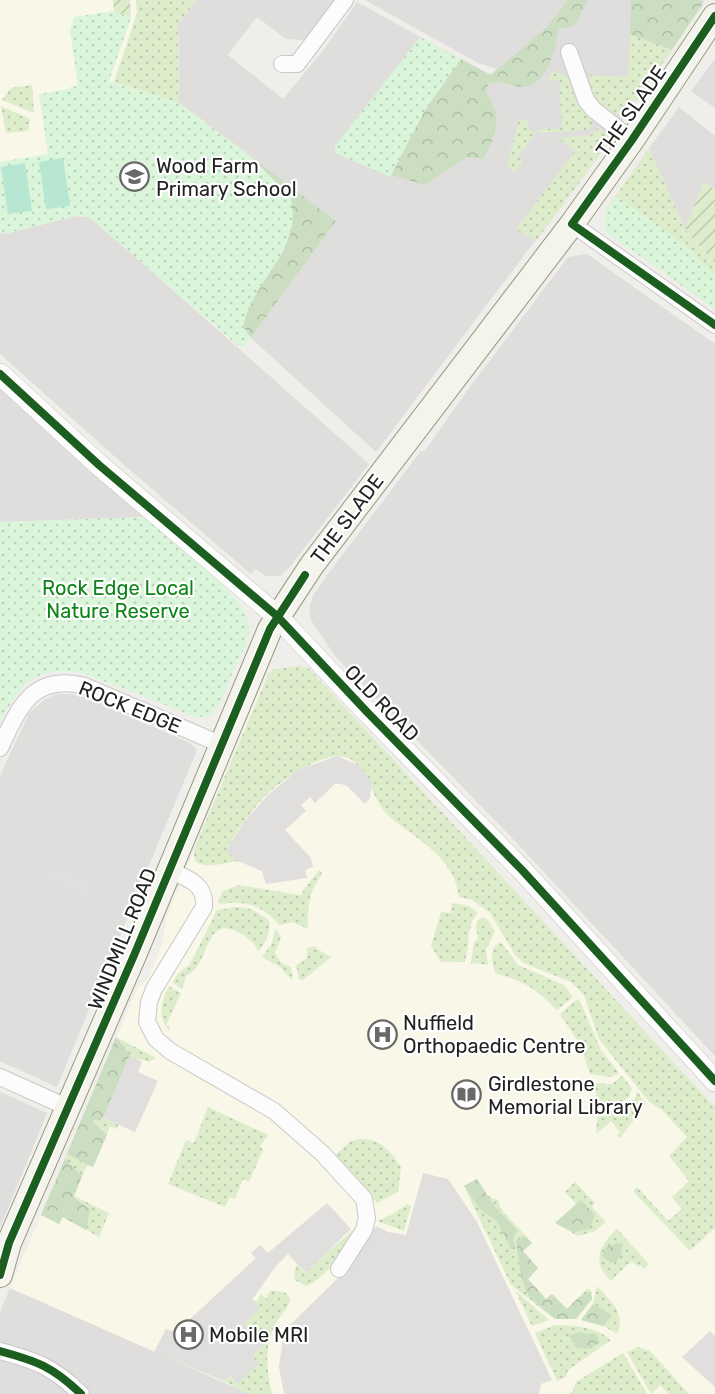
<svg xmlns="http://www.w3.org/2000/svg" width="715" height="1394" font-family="Rubik,sans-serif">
<defs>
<pattern id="grass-dots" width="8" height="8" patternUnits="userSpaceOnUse" patternTransform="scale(1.5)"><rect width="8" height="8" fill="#ddeccb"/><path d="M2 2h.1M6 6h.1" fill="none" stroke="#bdcaae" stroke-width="1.8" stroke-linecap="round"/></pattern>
<pattern id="forest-crowns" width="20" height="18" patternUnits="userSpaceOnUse" patternTransform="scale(1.5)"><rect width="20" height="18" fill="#cbdec1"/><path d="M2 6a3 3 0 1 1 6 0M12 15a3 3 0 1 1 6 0" fill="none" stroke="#aebea6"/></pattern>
<pattern id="park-dots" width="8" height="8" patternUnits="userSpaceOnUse" patternTransform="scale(1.5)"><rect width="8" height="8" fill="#daf5da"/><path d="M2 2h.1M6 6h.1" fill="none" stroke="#bbd2bb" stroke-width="1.8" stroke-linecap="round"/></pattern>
<pattern id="garden-furrows" width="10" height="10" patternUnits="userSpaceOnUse" patternTransform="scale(1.5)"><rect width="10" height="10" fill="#ddeccb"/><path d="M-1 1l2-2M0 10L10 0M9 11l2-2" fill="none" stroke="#bdcaae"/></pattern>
</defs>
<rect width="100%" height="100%" fill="#f0eeeb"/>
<!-- residential -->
<path fill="#dfdedc" d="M196,0H334L304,40L286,39L257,17L228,55L283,99L325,48L357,2L490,75L497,69L478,63L365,0H705L605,148L376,452L251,338L336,221L179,103L178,24Z
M715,59V108L691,91Z
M679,107L715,136V190L704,182L685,229L649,148Z
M75,216H86L95,221L369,464L289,568L280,576H266L255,569L251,574L123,464L0,354V232L4,234Z
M587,254L715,344V1056L514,840L335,656L311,620L309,609L313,596L327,575L421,451L424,452L469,388L568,257Z
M0,389L83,465L146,517L0,522Z
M56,694H72L88,698L190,743L197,750L57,1087L0,1061V776L29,713L44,700Z
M0,1092L47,1113L0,1228Z
M10,1288L250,1392V1394H0V1312Z"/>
<!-- education -->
<path fill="#f8f7e8" d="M0,0H196L178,24L179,103L249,155L243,327L251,338L242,349L89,217L75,216L4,234L0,232Z
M300,666L310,669L317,677L715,1107V1394H250L10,1288L138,987L148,979L163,941L166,919L262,685L268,675L274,669Z"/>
<!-- grass -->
<path fill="url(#grass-dots)" d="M136,0H196L178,24L179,103L114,82L137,13Z
M630,34L672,50L631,109L621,115C603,111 590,94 589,75L628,77Z
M554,70L568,78L577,104L594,123L588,130L540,133L536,130L562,128L559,80H548Z
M32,85L34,113L2,100L11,88Z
M1,106L30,119L28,131L6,133Z
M519,120H528V128L535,134L518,157L523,162L515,172L507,164Z
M599,127L607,134L610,141L536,241L516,229L575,151L558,138L591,135Z
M649,148L685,229L715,263V309L605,231V211Z
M300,666L310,669L317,677L715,1107V1228L690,1251L633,1191L637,1187L668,1221L682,1209L672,1197L689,1181L669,1156L687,1137L662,1110L649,1102L599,1039L584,995L571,982L524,963L515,955L490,913L472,900L459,897C454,856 418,841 390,817C372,801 371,775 352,760C333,746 290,775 274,788C255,804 239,828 227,849L238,861C223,863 187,875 195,847L268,675L274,669Z
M319,870L322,874C309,891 307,908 308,929L293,922L279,925C263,906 246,900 221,904L218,901L223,891L239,885L300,895Z
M452,903L469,906L478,913L472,921L468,937L469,941L465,962H441L431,946L441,912L451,913Z
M237,907L251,909L269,920C271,934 266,941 258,952C256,944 250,939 243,935C203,909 212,965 186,976L182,989L173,983C176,974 181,970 189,966L217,910Z
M481,918H486L495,931L486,950L488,965L471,963L474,942L478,939C478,931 472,925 481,918Z
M276,928L281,938L275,953L281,963L291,967L293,981L280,967L262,957L271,945Z
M501,942L518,965L564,985L573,997L557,1010C533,986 527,983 495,973C492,961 488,948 501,942Z
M316,946L317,949L331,957L303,980L299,979L296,965L307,958V948Z
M169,986L181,993L166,1025L170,1027L169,1031C157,1016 161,1002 169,986Z
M576,1000L580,1001L601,1050L619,1073L611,1077L590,1074L580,1044L560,1014Z
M116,1037L156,1058L149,1062L130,1057L103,1118L119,1125L117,1129L110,1127L93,1167L87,1165L74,1196L109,1213L99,1237L63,1217L59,1224L41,1215Z
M622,1076L632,1088L629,1097L617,1105L597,1104L595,1083L612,1084Z
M637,1091L646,1104L623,1134L619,1138L617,1135L620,1132L611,1121L596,1134L598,1110L624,1112L635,1098Z
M208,1107L268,1135L260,1146L263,1150L249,1182L243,1179L235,1199L230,1197L225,1207L168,1184L186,1140L194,1143Z
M358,1139C380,1138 390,1150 401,1167L398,1192L377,1203L335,1156L349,1142Z
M477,1179L486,1195L499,1201L500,1208L532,1243L523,1251L538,1268L528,1279L546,1299L552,1294L567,1309L588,1288L591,1291L592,1299L576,1319H555L511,1285L464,1186Z
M575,1182L595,1203L592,1207L606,1222L595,1231L578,1236L555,1223L576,1204L565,1192Z
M407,1204L411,1206L404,1231L377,1221L393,1214Z
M355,1228C353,1245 323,1280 306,1286L295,1280L294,1273L297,1264L305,1273Z
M617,1229L649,1264L644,1269L640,1265L638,1267L631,1261L611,1281C591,1262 599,1245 617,1229Z
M597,1286C610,1301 627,1313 617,1334L604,1326L581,1320L593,1304Z
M272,1290L286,1293L290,1298C289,1308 281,1314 276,1323C264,1345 266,1370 272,1394H250L223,1381L229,1376L237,1384L251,1356L256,1332L253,1334L244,1324L252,1300L257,1301L261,1294L268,1300L267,1295Z
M515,1290L549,1320L532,1326Z
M555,1325C574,1325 596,1327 611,1340L568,1370L566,1377L557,1381L535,1333Z
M638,1347L650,1351L689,1394H669L660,1385L651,1394L627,1352Z
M623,1353L647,1394H568L573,1391L576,1382Z"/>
<!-- forest -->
<path fill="url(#forest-crowns)" d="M568,0H588L575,25L559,29C555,49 547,89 520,87C508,86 500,79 488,84L486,92C503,117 497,134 483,159L467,157L425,185L391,175L425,110L461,59L491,75L547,27Z
M631,0H699L703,4L672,50L630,34Z
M249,155L336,221L251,338L243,327L246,309L284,250L291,198Z
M116,1037L130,1055L103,1118L92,1121L107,1135L93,1167L67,1154Z
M65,1159L82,1176L73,1197L90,1209L86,1230L63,1217L59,1224L41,1215Z
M477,1179L495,1207L517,1230L513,1240L515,1249H511L497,1221L480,1209L464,1186Z
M581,1200L595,1215L589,1229L574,1232L555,1223Z
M525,1236L532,1243L523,1251L538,1268L528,1279L546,1299L552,1294L567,1309L579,1297L591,1291L592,1299L576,1319H555L529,1297L521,1277L516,1241Z
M616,1243L621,1244L622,1252L617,1261L611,1263L602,1256L605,1248Z
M593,1304L612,1315L603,1326L581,1320Z
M580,1332L587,1335L591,1333L597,1335L600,1343L586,1349L576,1347L569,1336Z"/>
<!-- park -->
<path fill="url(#park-dots)" d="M114,11L131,18L109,81L179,103L249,155L291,198C292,207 294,217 292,226C284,264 250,289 243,327L251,338L242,349L89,217L75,216L4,234L0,230V162L48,154L39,94L70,89V87L78,86L70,31L74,17Z
M420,37L461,59L425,110L390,177L335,153V146Z
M616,196L684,244L715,276V309L605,231V211Z
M146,517C169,537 247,596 249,626C250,640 240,656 234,669C227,685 222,705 208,717H196L86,674C38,663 20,683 0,723V522Z"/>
<!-- garden -->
<path fill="url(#garden-furrows)" d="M113,0H130L131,18L114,11Z
M704,182L715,190V263L685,229Z"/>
<!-- pitch -->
<path fill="#b7e6d2" d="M63,158L70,206L46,209L39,162Z
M25,163L32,211L8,214L1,167Z"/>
<!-- parking -->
<path fill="#e0dfde" d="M337,756L360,766L372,783L370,798L365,804L347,786L341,784H335L315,803L310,797L301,805L306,811L285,830L311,858L313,867L305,870L307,878L266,884L262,871L238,861L226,851L245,821L268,795L298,770Z
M51,861L98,882L88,902L42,881Z
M130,1056L142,1062L138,1072L158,1081L135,1132L103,1118Z
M423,1173L448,1179L477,1222L552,1380L541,1384L539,1394H284L279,1367L283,1338L290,1325L344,1272L376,1226L388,1232L406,1235Z
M327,1203L351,1229L306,1273L288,1254L275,1267L252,1300L260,1308L244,1324L266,1342L252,1356L259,1364L237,1384L230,1376L223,1381L154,1352L166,1329L176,1332L256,1258L251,1253L260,1245L268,1253Z
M710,1331L715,1336V1387L682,1357Z"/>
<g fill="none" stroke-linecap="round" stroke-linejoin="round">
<defs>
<path id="minor" d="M569,52L586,100L593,109L632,140
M282,64H297L345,0
M572,224L715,325
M0,748C19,707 33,673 85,686L220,744
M168,870C187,878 206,883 204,907L154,989L149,1002L147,1022L156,1039L170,1051L274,1111L323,1154L364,1199L367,1218L364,1230L339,1269
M0,1077L69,1108
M0,1351C37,1361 53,1367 81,1394"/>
<path id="tertiary" d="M0,374L99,465L277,616L368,713L522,870L715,1081"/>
<path id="secondary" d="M0,1275L9,1243L135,953L270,629L312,565L572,224L632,140L715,16"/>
</defs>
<!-- minor casing -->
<use href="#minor" stroke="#c9c8c7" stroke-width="18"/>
<!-- tertiary casing -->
<use href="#tertiary" stroke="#c9c8c7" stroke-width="22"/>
<!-- secondary casing -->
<use href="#secondary" stroke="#999a82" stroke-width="26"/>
<!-- minor -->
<use href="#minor" stroke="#fdfcfc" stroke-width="16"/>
<!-- tertiary -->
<use href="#tertiary" stroke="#fdfcfc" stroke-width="21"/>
<!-- secondary -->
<use href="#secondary" stroke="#f4f4ed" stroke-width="24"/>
<defs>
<path id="cycleway" d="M715,16L632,140L572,224L715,325
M0,374L99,465L277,616L368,713L522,870L715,1081
M0,1275L9,1243L135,953L270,629L305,575
M0,1351C37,1361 53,1367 81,1394"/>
</defs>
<!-- cycleway casing -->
<use href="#cycleway" stroke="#fff" stroke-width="11"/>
<!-- cycleway -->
<use href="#cycleway" stroke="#1b5e20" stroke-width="8"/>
</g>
<!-- icons -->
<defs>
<symbol id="school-ring" viewBox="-11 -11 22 22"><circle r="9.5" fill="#fff" stroke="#6a6968" stroke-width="1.5"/><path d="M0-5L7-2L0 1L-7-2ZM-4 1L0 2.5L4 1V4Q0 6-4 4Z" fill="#6a6968"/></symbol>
<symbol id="hospital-ring" viewBox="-11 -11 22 22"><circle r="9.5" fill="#fff" stroke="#6a6968" stroke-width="1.5"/><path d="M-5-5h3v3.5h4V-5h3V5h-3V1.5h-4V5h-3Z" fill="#6a6968"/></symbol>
<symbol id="library-ring" viewBox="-11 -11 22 22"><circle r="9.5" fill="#fff" stroke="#6a6968" stroke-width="1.5"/><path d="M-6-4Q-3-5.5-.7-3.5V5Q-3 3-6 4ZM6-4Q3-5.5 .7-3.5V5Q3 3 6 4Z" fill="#6a6968"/></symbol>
</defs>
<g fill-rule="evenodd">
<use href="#school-ring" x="118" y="160" width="33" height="33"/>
<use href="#hospital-ring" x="366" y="1018" width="33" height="33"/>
<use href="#library-ring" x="450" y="1078" width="33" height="33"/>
<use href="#hospital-ring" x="172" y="1318" width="33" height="33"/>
</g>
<g text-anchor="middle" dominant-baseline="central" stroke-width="4.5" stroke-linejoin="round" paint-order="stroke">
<!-- street labels -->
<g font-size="20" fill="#222" stroke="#fff">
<text transform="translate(631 111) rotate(-55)">THE SLADE</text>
<text transform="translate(347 519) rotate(-53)">THE SLADE</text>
<text transform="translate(382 703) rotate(46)">OLD ROAD</text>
<text transform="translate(130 707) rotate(22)">ROCK EDGE</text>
<text transform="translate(122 939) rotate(-68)">WINDMILL ROAD</text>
</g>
<!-- poi labels -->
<g font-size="20" fill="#222" stroke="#fff" text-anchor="start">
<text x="156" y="166">Wood Farm<tspan x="156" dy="23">Primary School</tspan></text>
<text x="403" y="1023">Nuffield<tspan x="403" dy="23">Orthopaedic Centre</tspan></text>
<text x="488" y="1084">Girdlestone<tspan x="488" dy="23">Memorial Library</tspan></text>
<text x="209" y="1335">Mobile MRI</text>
</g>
<!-- park labels -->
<g font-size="20" fill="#0c8416" stroke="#fff">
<text x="118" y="588">Rock Edge Local<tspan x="118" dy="23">Nature Reserve</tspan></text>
</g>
</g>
</svg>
